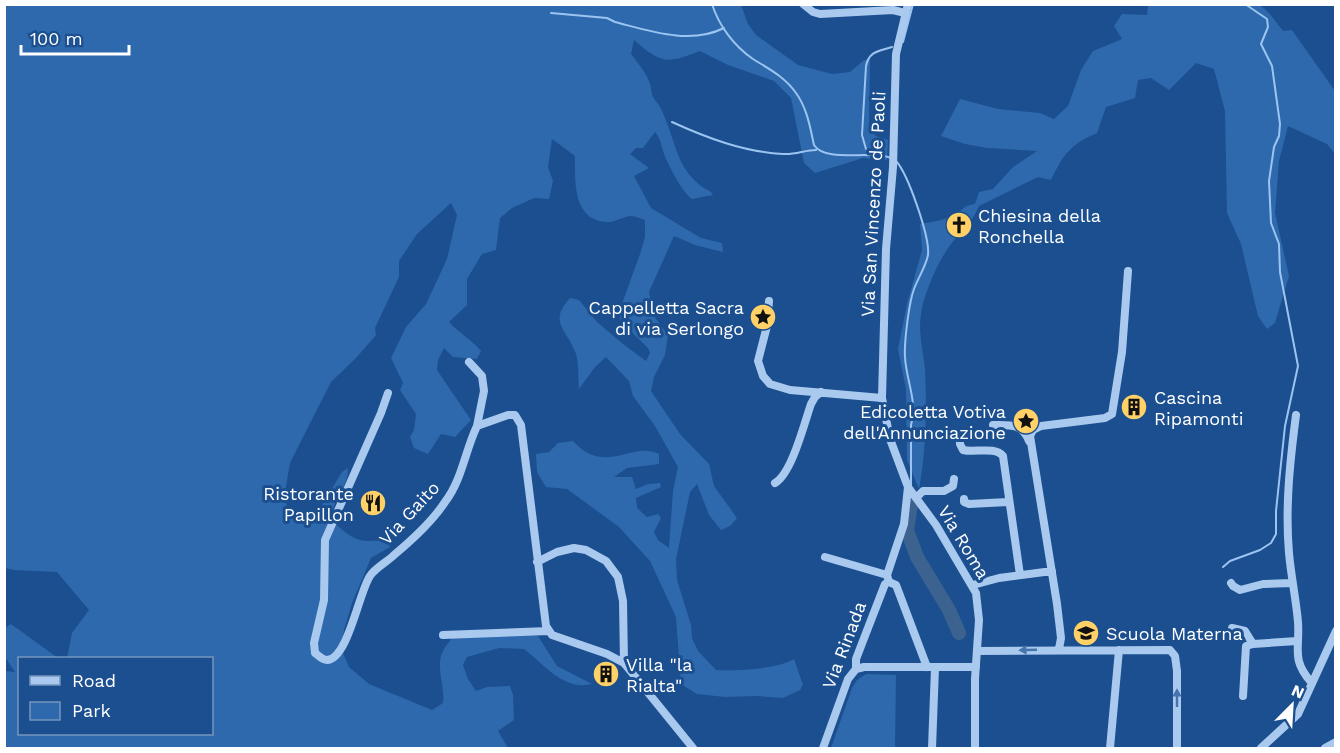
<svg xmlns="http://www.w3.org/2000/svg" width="1340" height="753" font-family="'Work Sans',sans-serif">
<rect width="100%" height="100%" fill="#1b4f8f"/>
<!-- green -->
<path fill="#2e69ad" d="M5,5H741L748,24L756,35L798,65L832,74L850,72L864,60L870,59L869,128L876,136L888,140L887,160L863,158L815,173L804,163L791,98L774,81L728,65L700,51C666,64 662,64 634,40L631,54C637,62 645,71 649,81C651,85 651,90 652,95C654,100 660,105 662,111C677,143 676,174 711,192L713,195L692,199C682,192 669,166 664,154C661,145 661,139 655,132L643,148H636L630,154L649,168L634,176L651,208L701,238L722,243L723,252L695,245L674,236L649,292L654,316L668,335L665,355L654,377L651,391L680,434L709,464L714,486L737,518L730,526L721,530L709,515L697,484L690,492L676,559L677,580L691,625L692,638L698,651L716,670C735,671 778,669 794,659L803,685L800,690L783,698L757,696L725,697L697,694L681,684L676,617L650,561L619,527L567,489L546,487L537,472L536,454L549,452L558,443L573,441C606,477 632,440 659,454V464L627,468L614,477H632L636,489L648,484L660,483L661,487L636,498L637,508L647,517L658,514L661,518L654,532L658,540L669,548L673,491L678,467L655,426L633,396L629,381L606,357L595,367L579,389C578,378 579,364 576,354C568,330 547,323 570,298L579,300L597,322L623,344L646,361L650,353L648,348L621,322L619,312L640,254L645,237V220C641,219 636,216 631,216C624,216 616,222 609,222C572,222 575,181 575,156L552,139L548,167L553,181L549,199L534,198L512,208L500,218L496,250L482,254L467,279V305L449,322C459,333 471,339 481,351L477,359L453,357L444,348L438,360L437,370L471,420L455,437L441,434L428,454L414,448L410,437L414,430L416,414L400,390L403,383L391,358L406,327L426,304L447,259L457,215L451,203L417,234L399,261V277L375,328L376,335L356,358L331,382L299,445L290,463L284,498L291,516L317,513L342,472L348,468C349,487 331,501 331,520C353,540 360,545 389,538L390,547L371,558L352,603L344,630L342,651L349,667L369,684L432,710L443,703C445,687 436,668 442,653C445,646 452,639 456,632L538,636L557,666L592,684C563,691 544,664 524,649L499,648L467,657L463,665L468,679L476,691L487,687L510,686L513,695L514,720L498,731L508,748H5V671L15,672L5,657V628L11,624L58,658H20V734H212V658H67L72,633L89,610L57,572L14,570L5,568Z
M1148,5H1259C1269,10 1275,22 1283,31L1292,30L1335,91V154L1327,144L1288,126L1279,161L1275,213L1289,276L1275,323L1267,329L1258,316L1241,244L1227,213L1225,111L1214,69L1196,63L1169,90L1151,78L1138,80L1135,98L1106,107L1097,133C1070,145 1064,153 1051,180L1038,177L979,206C972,222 966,226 955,239C940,256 924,292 921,314C918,333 923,350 925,369C927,405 926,454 919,489L907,460L906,389L898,349L907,304L922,250L920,224C932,222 947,220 958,213C966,207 963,206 975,204L979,192L993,189L1013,167L1037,151L987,148L965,144L941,136L960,99L998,109L1040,113L1054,119L1068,106L1081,70L1093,51L1122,39L1114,26L1122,14L1147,15Z
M866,674L896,675L895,748H831L852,688L857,680Z"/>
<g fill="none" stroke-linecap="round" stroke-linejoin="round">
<!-- stream -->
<path stroke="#9cc4f0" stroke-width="2" d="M712,4C719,26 734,46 753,59C769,69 785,77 796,93C807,108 810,127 814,145C825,163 873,150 891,158
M551,13L607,18L615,22C650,31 690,45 724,28
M903,42L913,4
M672,122C707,138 744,152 783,154C795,155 805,150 816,150
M873,156L866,149L862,135L866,66C869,51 879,51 892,47
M896,161C908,174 930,237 928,255C926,266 918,278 914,289C909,302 904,343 905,357C906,380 918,402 911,425V486
M911,497V505
M1223,567L1230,561L1260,550L1271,543L1276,534V511L1285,426L1298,366L1280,272L1279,244L1271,223L1269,181L1274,147L1279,136L1280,124L1272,66L1261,44L1268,27L1267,19L1245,4"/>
<!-- river -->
<path stroke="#3c6290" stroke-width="14" d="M911,505L907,530L917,557L949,610L959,633"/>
<!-- minor -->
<path stroke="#a9c9ee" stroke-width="8" d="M803,4L813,12L820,14L893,10L905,13
M908,4L896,54L893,167L886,249L882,398L890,439L908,487L936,525L976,593L979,620L975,679V748
M769,301L767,326L758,361L763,376L770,384L790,390L882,398
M469,362L482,376L484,391L477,426
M388,393L381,413L325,540L324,600L314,643L315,653C319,656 322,660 327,660C348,659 359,592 370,576C375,568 387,562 394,555C412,540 432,522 445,502C462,480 465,451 477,426L508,415H515L521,425L546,626L552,635L607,654L624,663L693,748
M1296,415C1290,461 1285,507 1289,553C1291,576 1296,599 1298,622C1300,649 1291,659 1311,682
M993,425C1010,425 1022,423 1029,441
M960,432V444L963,450C975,453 995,446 1003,456L1020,575
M775,483C792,473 804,424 811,404L815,397L821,392
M916,498L923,491H944L953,486L954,479
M964,499V502L969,504L1008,502
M825,557L887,575
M537,562L557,552L574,548L586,550L606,561L618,577L623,601L624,663
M889,582L887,575L904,524L908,487
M889,582L896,585L927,667
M1231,583L1233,586L1240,590L1263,584L1292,583
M973,585L999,578L1052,571
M1232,628L1245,631L1253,644L1297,641
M443,635L549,631
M1059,649L1061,638L1057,604L1030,436L1033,430L1041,426L1105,418L1112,414L1122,352L1128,271
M978,651L1170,650L1175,656L1177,671V748
M856,669V659L885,584L889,582
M1243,696L1246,646L1253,644
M823,748L848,679L856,669L864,667H976
M932,748L935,668
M1110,748L1119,650
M1261,748L1298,714L1336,631
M1325,748L1336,742"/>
</g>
<!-- one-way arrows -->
<defs><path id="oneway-solid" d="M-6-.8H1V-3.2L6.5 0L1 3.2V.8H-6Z" transform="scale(1.5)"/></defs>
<g fill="#4674ac">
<use href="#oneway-solid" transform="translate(1028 650) rotate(178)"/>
<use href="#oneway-solid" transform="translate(1177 698) rotate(-90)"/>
</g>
<!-- icons -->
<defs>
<symbol id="church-disc" viewBox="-11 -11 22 22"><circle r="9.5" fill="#ffd166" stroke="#1b4f8f"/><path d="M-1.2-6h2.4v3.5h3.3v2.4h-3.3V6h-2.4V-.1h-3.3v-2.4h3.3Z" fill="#111"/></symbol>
<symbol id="sight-disc" viewBox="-11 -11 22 22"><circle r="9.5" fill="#ffd166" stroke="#1b4f8f"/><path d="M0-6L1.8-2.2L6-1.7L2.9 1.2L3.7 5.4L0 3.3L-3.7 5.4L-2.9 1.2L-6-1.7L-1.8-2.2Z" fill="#111"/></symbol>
<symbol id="building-disc" viewBox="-11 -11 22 22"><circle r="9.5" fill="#ffd166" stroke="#1b4f8f"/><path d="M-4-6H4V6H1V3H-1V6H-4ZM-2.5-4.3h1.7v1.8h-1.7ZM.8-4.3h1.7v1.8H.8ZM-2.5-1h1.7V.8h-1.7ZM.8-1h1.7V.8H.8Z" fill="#111"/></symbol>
<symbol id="restaurant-disc" viewBox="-11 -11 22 22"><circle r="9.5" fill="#ffd166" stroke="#1b4f8f"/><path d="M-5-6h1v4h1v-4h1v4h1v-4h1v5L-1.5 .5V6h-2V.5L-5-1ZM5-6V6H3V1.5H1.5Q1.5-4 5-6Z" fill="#111"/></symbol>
<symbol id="school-disc" viewBox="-11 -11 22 22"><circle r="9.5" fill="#ffd166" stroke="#1b4f8f"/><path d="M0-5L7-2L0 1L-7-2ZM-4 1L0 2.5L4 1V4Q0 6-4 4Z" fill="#111"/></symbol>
</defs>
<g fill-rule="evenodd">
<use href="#church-disc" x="944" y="210" width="30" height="30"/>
<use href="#sight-disc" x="748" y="302" width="30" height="30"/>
<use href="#building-disc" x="1119" y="392" width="30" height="30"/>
<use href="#sight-disc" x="1011" y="406" width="30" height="30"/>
<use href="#restaurant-disc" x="358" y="488" width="30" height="30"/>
<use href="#school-disc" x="1071" y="618" width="30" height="30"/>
<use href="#building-disc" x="591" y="659" width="30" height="30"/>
</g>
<g text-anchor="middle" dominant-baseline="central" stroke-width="6" stroke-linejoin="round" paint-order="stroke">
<!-- street labels -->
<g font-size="18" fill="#fff" stroke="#1b4f8f">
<text transform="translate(873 204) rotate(-87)">Via San Vincenzo de Paoli</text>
<text transform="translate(409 513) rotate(-47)">Via Gaito</text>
<text transform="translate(964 542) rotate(59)">Via Roma</text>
<text transform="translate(844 645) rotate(-69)">Via Rinada</text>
</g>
<!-- poi labels -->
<g font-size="18" fill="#fff" stroke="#1b4f8f" text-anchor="start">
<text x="978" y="215">Chiesina della<tspan x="978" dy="21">Ronchella</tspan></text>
<text x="744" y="307" text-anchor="end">Cappelletta Sacra<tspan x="744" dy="21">di via Serlongo</tspan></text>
<text x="1154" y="397">Cascina<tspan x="1154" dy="21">Ripamonti</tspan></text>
<text x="1006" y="411" text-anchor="end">Edicoletta Votiva<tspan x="1006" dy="21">dell'Annunciazione</tspan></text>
<text x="354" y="493" text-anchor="end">Ristorante<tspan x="354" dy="21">Papillon</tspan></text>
<text x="1106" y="633">Scuola Materna</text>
<text x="626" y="664">Villa "la<tspan x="626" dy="21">Rialta"</tspan></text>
</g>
</g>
<!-- border -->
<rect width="1340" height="753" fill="none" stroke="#ffffff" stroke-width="12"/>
<!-- legend -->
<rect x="18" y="657" width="195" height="78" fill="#1b4f8f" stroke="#7695bc" stroke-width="1.5"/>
<rect x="30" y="676" width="30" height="9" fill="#a9c9ee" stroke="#7695bc" stroke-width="1.5"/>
<text x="72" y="687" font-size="18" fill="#ffffff">Road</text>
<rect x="30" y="702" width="30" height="18" fill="#2e69ad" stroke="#7695bc" stroke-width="1.5"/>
<text x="72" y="717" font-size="18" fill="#ffffff">Park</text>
<!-- north arrow -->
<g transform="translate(1292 705) rotate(24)" stroke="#1b4f8f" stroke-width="4.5" paint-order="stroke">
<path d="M0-4.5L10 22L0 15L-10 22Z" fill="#ffffff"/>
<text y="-9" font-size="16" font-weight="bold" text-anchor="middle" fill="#ffffff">N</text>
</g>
<!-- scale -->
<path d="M21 45v9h108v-9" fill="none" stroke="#ffffff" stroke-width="3"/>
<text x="30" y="45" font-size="18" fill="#ffffff" stroke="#1b4f8f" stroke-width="4.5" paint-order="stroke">100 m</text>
</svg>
